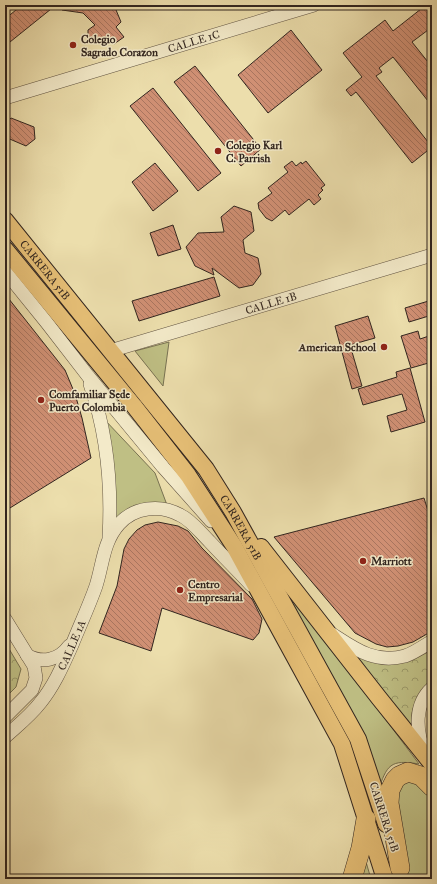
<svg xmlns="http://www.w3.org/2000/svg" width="437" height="884" font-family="'IM FELL Great Primer',serif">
<defs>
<pattern id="forest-firs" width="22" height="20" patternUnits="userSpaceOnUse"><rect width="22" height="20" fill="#bfbf84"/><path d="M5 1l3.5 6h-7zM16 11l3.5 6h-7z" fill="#9c9b6b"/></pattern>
<pattern id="park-crowns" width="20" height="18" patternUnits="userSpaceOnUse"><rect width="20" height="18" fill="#bfbf84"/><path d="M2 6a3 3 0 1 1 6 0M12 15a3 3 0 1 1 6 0" fill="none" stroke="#9c9b6b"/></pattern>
<pattern id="building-back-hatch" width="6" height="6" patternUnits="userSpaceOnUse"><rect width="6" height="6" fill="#d09074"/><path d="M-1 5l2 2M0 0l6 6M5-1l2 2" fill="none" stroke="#a9755f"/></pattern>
</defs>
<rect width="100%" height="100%" fill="#ecdeac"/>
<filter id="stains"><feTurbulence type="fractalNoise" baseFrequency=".005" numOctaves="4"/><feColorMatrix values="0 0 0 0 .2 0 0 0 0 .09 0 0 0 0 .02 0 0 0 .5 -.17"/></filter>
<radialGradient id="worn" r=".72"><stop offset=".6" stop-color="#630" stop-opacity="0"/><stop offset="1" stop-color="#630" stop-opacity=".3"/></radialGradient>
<!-- grass -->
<path fill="#bfbf84" stroke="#787252" d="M169,342L163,386L135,351Z
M104,419L155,473L167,505C136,503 132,502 112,527Z
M272,568L419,764C390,759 387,765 378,791Z
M407,778L423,785L432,804V879H409L402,851L397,784Z
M364,855L371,879H355Z"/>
<!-- forest -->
<path fill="url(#forest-firs)" stroke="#787252" d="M432,708V738C427,727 429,718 432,708Z"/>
<!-- park -->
<path fill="url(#park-crowns)" stroke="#787252" d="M5,642L21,669L16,687L5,698Z
M347,650L412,660L428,652L432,665V681C423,687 414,702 412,713C411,721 412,729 412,736Z"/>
<!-- building -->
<path fill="url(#building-back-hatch)" stroke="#31251f" d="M22,5H56L5,46V19Z
M62,5H114L121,22L116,27L124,37L114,44L107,36L96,43L88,38V30L95,25L83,13L62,10Z
M426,5H432V27L412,42L432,67V106L393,57L379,68L382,72L376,76L432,147L412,163L356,92L351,96L346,90L362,77L343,53L385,20L393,31Z
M291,30L322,70L268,113L238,75Z
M195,66L261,149L241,166L174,82Z
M153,88L221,173L198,191L130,106Z
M11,118L34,127L35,139L26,146L5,137V124Z
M292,161L296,166L301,162L302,164L306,161L325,185L321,188L323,190L318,195L321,199L314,205L309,199L289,215L285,210L272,221L266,218L259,209L258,203L272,193L268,188L288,172L284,167Z
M155,163L178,191L153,211L132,182Z
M234,206L251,212L254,231L243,240L245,253L258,258L261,274L253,285L239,288L212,268L214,275L195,266L186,247L198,233L224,232L221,217Z
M173,225L181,249L158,256L150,233Z
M214,277L220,296L139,321L132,301Z
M5,294L65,370L75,394L82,418L91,458L5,511V444L8,434V416L5,406Z
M432,300V315L409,322L405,308Z
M368,316L375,338L350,345L362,386L352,389L335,326Z
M418,331L420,339L432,335V362L411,368L401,336Z
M410,368L425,422L391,432L387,416L407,410L402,394L363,405L358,389L397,377L396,372Z
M424,498L432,524V631L413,642L398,646L387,647L376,644L355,633L274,537Z
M158,522L178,526L188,531L202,548L252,599L262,619L259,633L253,640L162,608L151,651L99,633L117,586L124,549L129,539L137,530L145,525Z"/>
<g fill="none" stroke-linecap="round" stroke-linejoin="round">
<defs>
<g id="minor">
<path id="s1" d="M5,98L314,5"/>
<path d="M5,271L47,323L88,376L163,467L211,521"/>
<path id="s2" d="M110,351L432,255"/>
<path d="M90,384C107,433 112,485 109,537"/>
<path d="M5,619L34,666L36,678L32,690L5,717"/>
<path d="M332,634C355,649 375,664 405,656C414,653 424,646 432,641"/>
<path d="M27,655C42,664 59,660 69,646"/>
<path id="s3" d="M5,737C17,726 30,716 40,703C54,686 63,665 72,645C80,625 89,606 96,586C103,564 103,542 119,524C134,507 160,504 180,515C191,520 200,532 209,541C223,556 237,570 251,585"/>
<path d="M424,751C416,730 414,704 432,688"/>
</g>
<g id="major">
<path id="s4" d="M5,220L206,469L233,512L358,739L386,824"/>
<path d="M5,249L134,406L188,475L234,546L342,744L385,879"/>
<path d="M261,547L379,698L432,764"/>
</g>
<path id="highway" d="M400,868L389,803L390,790L395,780L399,776L408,772L421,776L432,787
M352,879L361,848L366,819"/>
</defs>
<!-- minor casing -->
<use href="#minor" stroke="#605342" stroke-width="14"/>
<!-- major casing -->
<use href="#major" stroke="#31251f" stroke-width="18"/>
<!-- highway casing -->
<use href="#highway" stroke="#31251f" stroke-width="20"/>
<!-- minor -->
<use href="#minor" stroke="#f3eac9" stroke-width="13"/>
<!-- major -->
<use href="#major" stroke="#e6bf76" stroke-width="16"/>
<!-- highway -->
<use href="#highway" stroke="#e6bf76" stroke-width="19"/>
</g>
<!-- markers -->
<g fill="#8f2418" stroke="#f3eac9" stroke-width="1.5">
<circle cx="73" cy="45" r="4"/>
<circle cx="218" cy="151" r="4"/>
<circle cx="384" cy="347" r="4"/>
<circle cx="41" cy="400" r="4"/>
<circle cx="363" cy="561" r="4"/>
<circle cx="180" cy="590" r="4"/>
</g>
<g text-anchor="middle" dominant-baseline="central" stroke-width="3" stroke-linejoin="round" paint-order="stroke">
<!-- poi labels -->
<g font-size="11" font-weight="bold" fill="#31251f" stroke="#f3eac9" text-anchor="start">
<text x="81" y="39">Colegio<tspan x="81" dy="13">Sagrado Corazon</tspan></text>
<text x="226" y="145">Colegio Karl<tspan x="226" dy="13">C. Parrish</tspan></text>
<text x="376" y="347" text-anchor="end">American School</text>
<text x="49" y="394">Comfamiliar Sede<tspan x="49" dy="13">Puerto Colombia</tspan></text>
<text x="371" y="561">Marriott</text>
<text x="188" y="584">Centro<tspan x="188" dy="13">Empresarial</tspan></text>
</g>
<!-- street labels -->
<g font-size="11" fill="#31251f" stroke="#f3eac9">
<text stroke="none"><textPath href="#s1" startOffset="197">CALLE 1C</textPath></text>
<text stroke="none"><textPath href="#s4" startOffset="64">CARRERA 51B</textPath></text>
<text stroke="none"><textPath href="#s2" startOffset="168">CALLE 1B</textPath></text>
<text stroke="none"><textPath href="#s4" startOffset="388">CARRERA 51B</textPath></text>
<text stroke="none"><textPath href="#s3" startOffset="115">CALLE 1A</textPath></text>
<text transform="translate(384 817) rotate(72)">CARRERA 51B</text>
</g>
</g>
<!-- margin -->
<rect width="437" height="884" fill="none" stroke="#ecdeac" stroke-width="20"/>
<rect x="6" y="6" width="425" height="872" fill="none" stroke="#31251f" stroke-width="2"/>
<rect x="10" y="10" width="417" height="864" fill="none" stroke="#31251f"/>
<rect width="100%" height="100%" filter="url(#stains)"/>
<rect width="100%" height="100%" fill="url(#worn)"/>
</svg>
